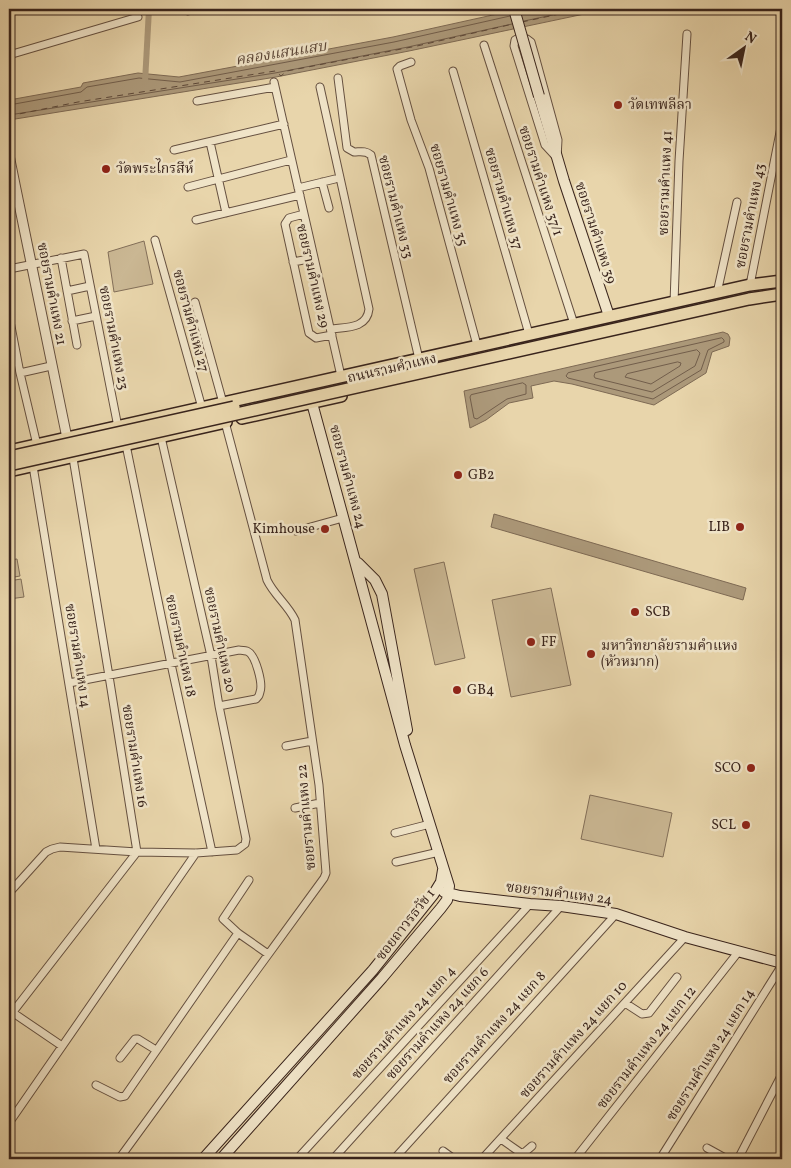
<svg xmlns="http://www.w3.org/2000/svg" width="791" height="1168" font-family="Vollkorn,'Noto Serif Thai',serif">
<rect width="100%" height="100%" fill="#e8d5ab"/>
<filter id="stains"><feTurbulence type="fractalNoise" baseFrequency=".004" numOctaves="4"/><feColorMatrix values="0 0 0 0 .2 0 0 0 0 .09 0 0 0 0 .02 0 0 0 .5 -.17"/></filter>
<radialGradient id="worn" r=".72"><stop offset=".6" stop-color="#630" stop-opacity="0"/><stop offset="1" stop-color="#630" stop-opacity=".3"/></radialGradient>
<!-- green -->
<path fill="#cab793" stroke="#826e58" d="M144,241L153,284L114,292L108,252Z
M17,559L20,576L9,578V560Z
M444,562L465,658L435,665L414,569Z
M21,579L24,597L9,599V581Z
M551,588L571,685L511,697L492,600Z
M590,795L672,813L663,857L581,839Z"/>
<!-- water -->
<path fill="#ac997a" stroke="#7e6a54" d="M520,9H608L409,51L276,77L9,120V100L81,87L83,83L138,73L179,77L393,37Z
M723,332L728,334L730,338L729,346L712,352L706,373L654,405L572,384L554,381L531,386L533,398L509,403L486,420L470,428L464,391Z
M494,514L746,588L743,600L491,527Z"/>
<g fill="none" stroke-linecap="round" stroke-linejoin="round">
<!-- shore -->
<path stroke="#725e4b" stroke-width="1" d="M524,21L581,9
M9,105L81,92L87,87L139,78L180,82L394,42L510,16
M9,115L275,73L408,47L512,24
M722,338L724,340V342L708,350L701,370L653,399L568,378L566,376L568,373Z
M697,350L700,353L695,366L652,392L595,378L594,376L595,373Z
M678,362L681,363L680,366L651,384L625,377L627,374Z
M523,383L526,385V394L507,399L477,419L474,418L470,397L471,395Z"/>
<!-- canal -->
<path stroke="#ac997a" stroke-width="6" d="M145,82L149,9"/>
<!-- ferry -->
<path stroke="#5c4738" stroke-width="1" stroke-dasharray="6 5" stroke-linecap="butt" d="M522,22L578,10L587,13L590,9
M9,116L78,102L275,71L281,76L287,71L417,46L513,24"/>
<defs>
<path id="minor" d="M187,9L188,11
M521,37L527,39L531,42L535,56L558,140L557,158L545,145L514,46L515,40Z
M484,45L574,324
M9,55L138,17
M411,62L400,66L397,69L411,120L429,168L477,345
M453,71L529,334
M338,78L347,148L354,152C360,152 365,150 371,155L419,359
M274,82L341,376
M320,87L369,309C367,329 346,327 331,329
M197,101L275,87
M210,142L226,213
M174,150L284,124
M322,182L329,208
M188,187L291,160
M298,188L335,179
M304,214L289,218L285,224L309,333L316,338L332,335
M196,220L300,195
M155,240L202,408
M61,258L77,345
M293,262L314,258
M9,269L84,254L118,427
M750,285L782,122
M67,291L90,286
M717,293L737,202
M195,302L223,403
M674,303L679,161L687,34
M9,316L20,373L37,445
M72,321L96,316
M20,373L51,366
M126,445L171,664L212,852
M33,466L96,849
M296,531L343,518
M69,683L239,650C240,650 246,651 247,651C256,655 263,684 260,692C259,696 259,696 256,699L219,706
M286,746L312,741
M295,808L320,803
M395,833L430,824
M396,862L439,852
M249,880L223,919L238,933L268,954
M9,893L46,852L52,849L60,847L137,852L196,853L237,850L245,844L246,839L219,706L211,656L161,437
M625,1003L642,1014L649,1013L677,977
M9,1010L62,1046
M9,1017L137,852L109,676L73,458
M120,1058L135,1039H138L156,1050
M96,1085L120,1097L125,1096L238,933
M9,1123L196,853
M501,1139L521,1153L525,1152L532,1146
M707,1148L727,1159
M443,1151L454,1159
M76,1158L77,1159
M119,1159L324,878L326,873L319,785L295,620C288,605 274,595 267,580L225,422
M297,1159L530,904
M333,1159L561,906
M394,1159L616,914
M482,1159L685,937
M575,1159L739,951
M660,1159L782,965
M738,1159L782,1074"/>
<path id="tertiary" d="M9,155L67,438"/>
<path id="secondary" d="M539,96L564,181L609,316
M358,563L375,580L382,594L407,730
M444,892L460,896L530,904L561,906L616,914L685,937L782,963
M203,1159L373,970L433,895L441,882L443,870
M221,1159L382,978L441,908L447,900L449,886L405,745L312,403"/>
<path id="primary" d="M242,418L341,396
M9,451L750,285L782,281
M9,471L226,422"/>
</defs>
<!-- minor casing -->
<use href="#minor" stroke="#655040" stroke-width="9"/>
<!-- tertiary casing -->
<use href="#tertiary" stroke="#655040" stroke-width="11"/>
<!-- secondary casing -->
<use href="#secondary" stroke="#39241c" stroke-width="12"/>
<!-- primary casing -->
<use href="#primary" stroke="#39241c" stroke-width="14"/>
<!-- minor -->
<use href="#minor" stroke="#f0e4c8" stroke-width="7"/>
<!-- tertiary -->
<use href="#tertiary" stroke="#f0e4c8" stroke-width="9"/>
<!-- secondary -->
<use href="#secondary" stroke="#f0e4c8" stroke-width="10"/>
<!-- primary -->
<use href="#primary" stroke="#e8d5ab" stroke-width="11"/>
<defs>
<path id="secondary-bridge" d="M514,9L539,96"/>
<path id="primary-bridge" d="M9,457L234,407
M9,465L749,299L782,294"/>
</defs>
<!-- secondary-bridge casing -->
<use href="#secondary-bridge" stroke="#39241c" stroke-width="12" stroke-linecap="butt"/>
<!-- primary-bridge casing -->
<use href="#primary-bridge" stroke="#39241c" stroke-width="14" stroke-linecap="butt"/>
<!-- secondary-bridge -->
<use href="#secondary-bridge" stroke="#f0e4c8" stroke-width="10"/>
<!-- primary-bridge -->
<use href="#primary-bridge" stroke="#e8d5ab" stroke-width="11"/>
</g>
<!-- markers -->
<g fill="#8f2418" stroke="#f0e4c8" stroke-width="2">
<circle cx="618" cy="105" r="5"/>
<circle cx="106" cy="169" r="5"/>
<circle cx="458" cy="475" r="5"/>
<circle cx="740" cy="527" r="5"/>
<circle cx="325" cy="529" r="5"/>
<circle cx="635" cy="612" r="5"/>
<circle cx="531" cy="642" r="5"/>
<circle cx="591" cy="654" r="5"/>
<circle cx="457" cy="690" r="5"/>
<circle cx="751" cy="768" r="5"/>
<circle cx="746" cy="825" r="5"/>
</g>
<g text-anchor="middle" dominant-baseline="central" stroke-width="5" stroke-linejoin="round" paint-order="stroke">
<!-- poi labels -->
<g font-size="14" fill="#39241c" stroke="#f0e4c8" text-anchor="start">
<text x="628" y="105">วัดเทพลีลา</text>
<text x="116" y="169">วัดพระไกรสีห์</text>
<text x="468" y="475">GB2</text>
<text x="730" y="527" text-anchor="end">LIB</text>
<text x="315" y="529" text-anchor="end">Kimhouse</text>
<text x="645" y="612">SCB</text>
<text x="541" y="642">FF</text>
<text x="601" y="646">มหาวิทยาลัยรามคำแหง<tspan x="601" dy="16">(หัวหมาก)</tspan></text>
<text x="467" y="690">GB4</text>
<text x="741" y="768" text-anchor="end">SCO</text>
<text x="736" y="825" text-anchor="end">SCL</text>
</g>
<!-- street labels -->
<g font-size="14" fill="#39241c" stroke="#f0e4c8">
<text transform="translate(540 181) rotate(72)">ซอยรามคำแหง 37/1</text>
<text transform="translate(666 183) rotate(-88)">ซอยรามคำแหง 41</text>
<text transform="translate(448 195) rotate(74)">ซอยรามคำแหง 35</text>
<text transform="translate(503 199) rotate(74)">ซอยรามคำแหง 37</text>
<text transform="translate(395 207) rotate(76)">ซอยรามคำแหง 33</text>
<text transform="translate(751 216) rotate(-79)">ซอยรามคำแหง 43</text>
<text transform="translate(595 233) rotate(72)">ซอยรามคำแหง 39</text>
<text transform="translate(312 276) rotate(77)">ซอยรามคำแหง 29</text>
<text transform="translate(51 294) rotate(79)">ซอยรามคำแหง 21</text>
<text transform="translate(190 321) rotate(75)">ซอยรามคำแหง 27</text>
<text transform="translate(113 338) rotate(79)">ซอยรามคำแหง 23</text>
<text transform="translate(392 369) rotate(-13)">ถนนรามคำแหง</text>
<text transform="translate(347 477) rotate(75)">ซอยรามคำแหง 24</text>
<text transform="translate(219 640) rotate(78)">ซอยรามคำแหง 20</text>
<text transform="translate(180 646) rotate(78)">ซอยรามคำแหง 18</text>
<text transform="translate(77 656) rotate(81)">ซอยรามคำแหง 14</text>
<text transform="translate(134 756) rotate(81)">ซอยรามคำแหง 16</text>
<text transform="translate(307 817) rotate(-95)">ซอยรามคำแหง 22</text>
<text transform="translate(559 894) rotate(7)">ซอยรามคำแหง 24</text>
<text transform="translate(406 925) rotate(-52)">ซอยถาวรธวัช 1</text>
<text transform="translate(404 1023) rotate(-48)">ซอยรามคำแหง 24 แยก 4</text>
<text transform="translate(438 1024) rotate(-48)">ซอยรามคำแหง 24 แยก 6</text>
<text transform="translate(495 1028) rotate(-48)">ซอยรามคำแหง 24 แยก 8</text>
<text transform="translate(574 1040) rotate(-48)">ซอยรามคำแหง 24 แยก 10</text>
<text transform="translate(647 1048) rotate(-52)">ซอยรามคำแหง 24 แยก 12</text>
<text transform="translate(711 1055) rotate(-58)">ซอยรามคำแหง 24 แยก 14</text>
</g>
<!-- water labels -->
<g font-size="15" font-style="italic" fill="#5c4738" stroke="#f0e4c8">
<text transform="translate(281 54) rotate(-9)">คลองแสนแสบ</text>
</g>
</g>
<!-- margin -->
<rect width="791" height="1168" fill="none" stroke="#e8d5ab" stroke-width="30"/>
<rect x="10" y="10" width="771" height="1148" fill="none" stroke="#39241c" stroke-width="2.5"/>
<rect x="15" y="15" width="761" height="1138" fill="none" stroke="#39241c"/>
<!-- north arrow -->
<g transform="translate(744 48) rotate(33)" stroke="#f0e4c8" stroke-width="4" paint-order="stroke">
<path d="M0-4L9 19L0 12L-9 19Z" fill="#39241c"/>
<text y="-8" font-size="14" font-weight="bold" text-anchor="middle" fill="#39241c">N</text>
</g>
<rect width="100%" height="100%" filter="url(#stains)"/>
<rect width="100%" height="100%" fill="url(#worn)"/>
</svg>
